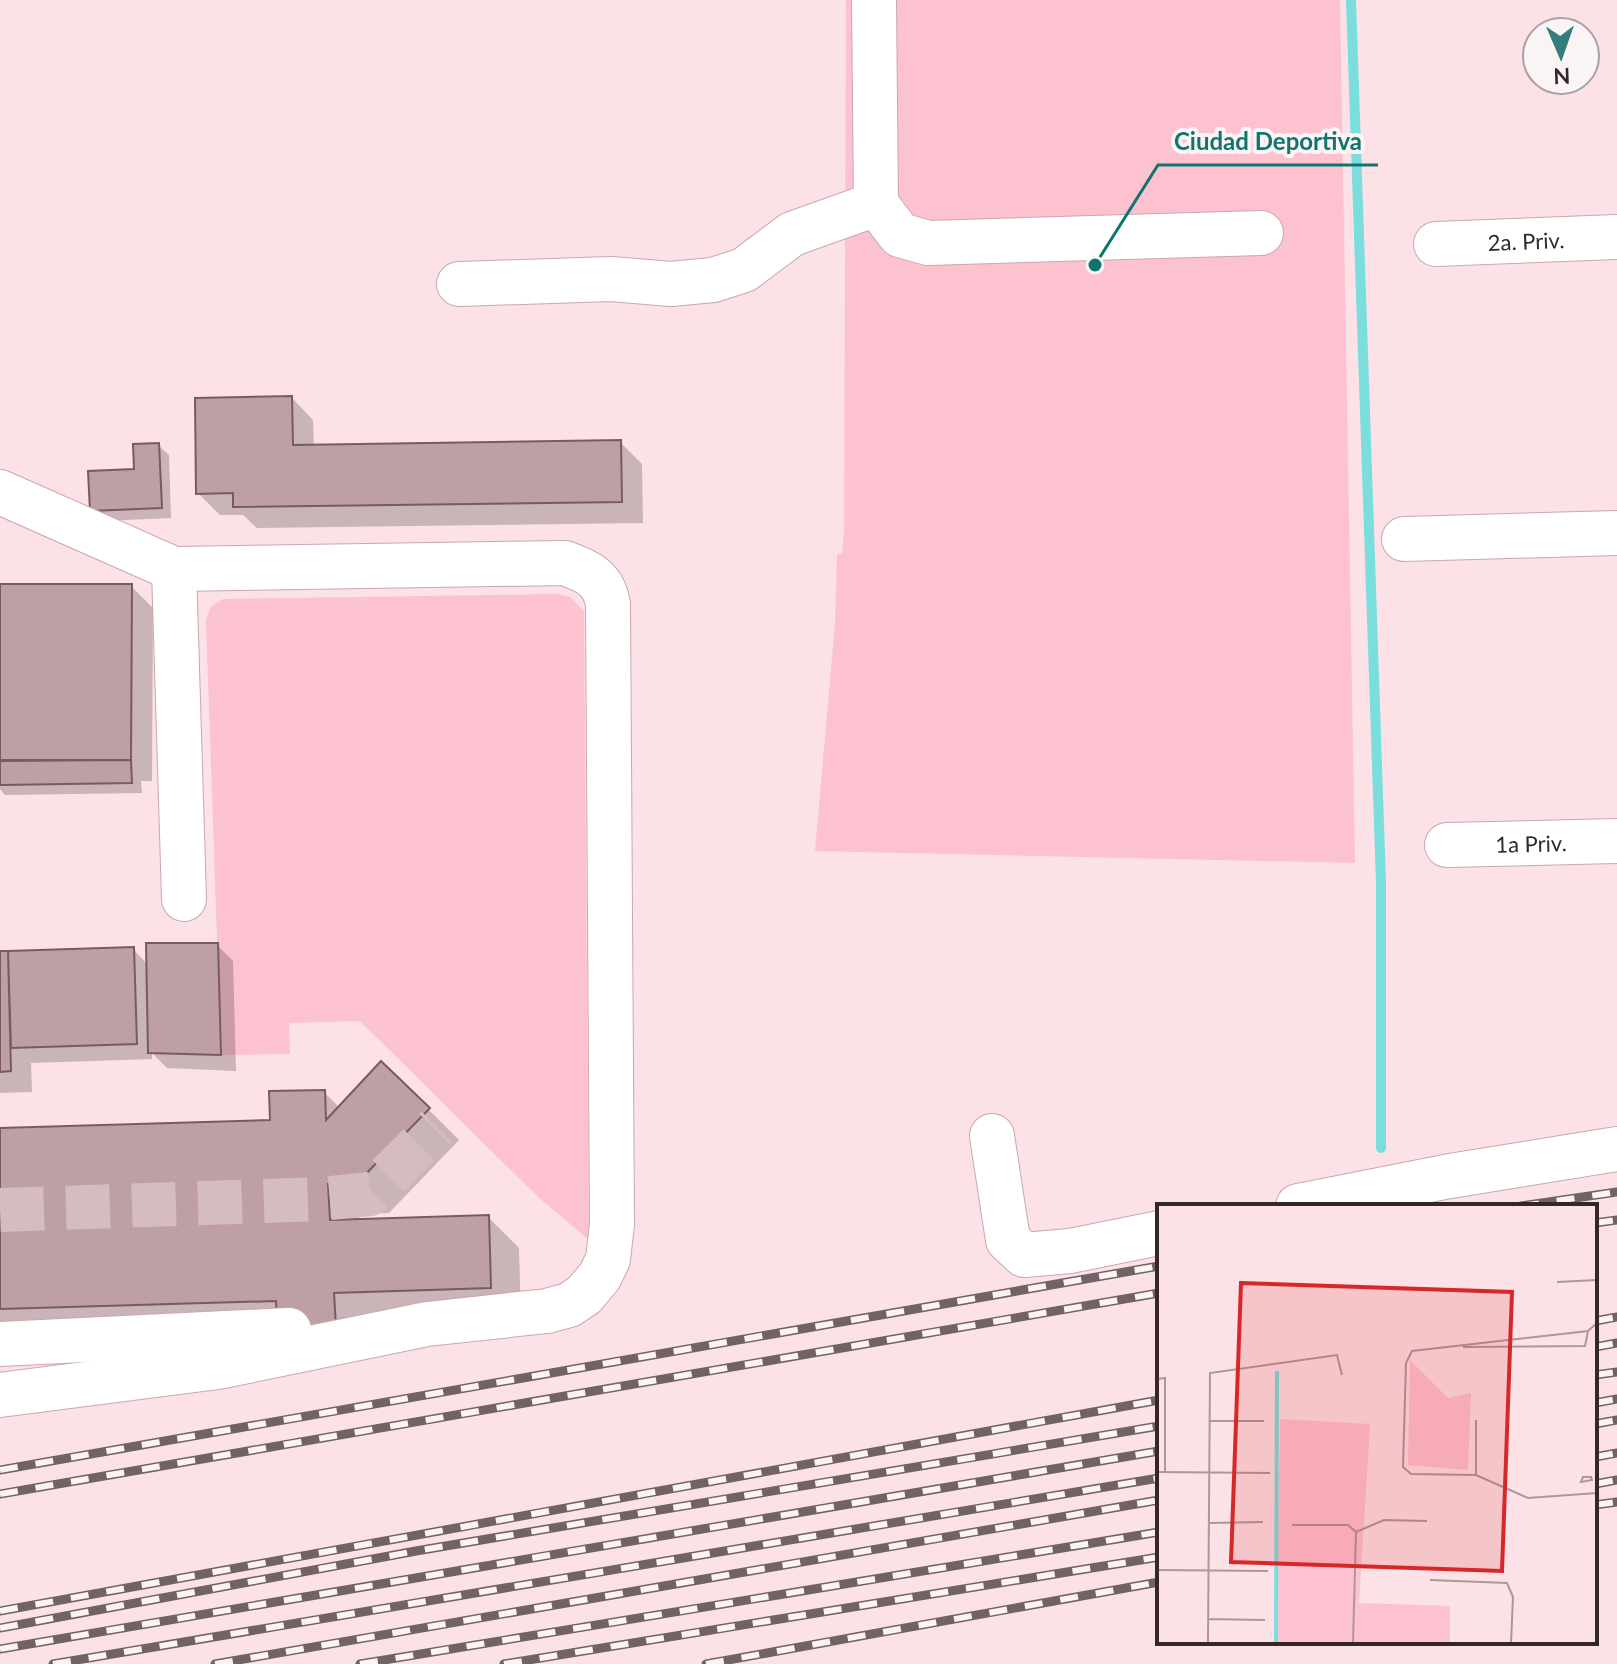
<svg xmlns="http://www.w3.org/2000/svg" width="1617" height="1664" font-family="Lato,sans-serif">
<rect width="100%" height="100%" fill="#fce1e7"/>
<!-- green -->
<path fill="#fcc2cf" d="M846,0H1340L1355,863L815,851L835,624L837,554H842L844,531Z
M556,594L570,597L584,611L589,1240L537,1196L360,1021L289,1023L290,1054L221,1055L206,620L211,607L223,599Z"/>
<!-- shadow -->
<path fill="#0003" d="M292,398L313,420L314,447L620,442L642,464L643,523L257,528L243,515H220L198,493Z
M158,445L169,455L171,518L102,521L92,510L137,471Z
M0,586H131L153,608L152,781H141L142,793L5,795L0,789Z
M217,945L233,961L236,1071L167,1068L152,1053V1059L31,1063L32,1092L0,1093V953L133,949L148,965Z
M324,1092L340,1108L428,1109L459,1140L389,1213L359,1214V1221L488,1217L519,1248L521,1319L0,1340V1130L272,1122Z"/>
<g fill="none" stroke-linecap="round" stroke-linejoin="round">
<!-- stream -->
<path stroke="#7addde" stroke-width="10" d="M1351,0L1381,883V1148"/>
</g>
<!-- building -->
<path fill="#bf9fa6" stroke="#785b62" stroke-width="2" d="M292,396L293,445L621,440L622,502L233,507V493L196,494L195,398Z
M159,443L162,508L90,511L88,471L134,469L133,444Z
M0,584H132L131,760H0Z
M131,760L132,783L0,785V761Z
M146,943H218L221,1055L148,1053Z
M134,947L137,1044L11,1048L8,951Z
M0,951H8L11,1071L0,1072Z
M381,1061L430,1108L358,1182L328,1184L330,1220L489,1215L491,1288L334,1293L336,1327H277L276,1301L0,1309V1128L270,1120L269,1091L325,1090L326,1120Z"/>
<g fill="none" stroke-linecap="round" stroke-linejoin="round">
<!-- minor-tunnel -->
<path stroke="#d4bcc1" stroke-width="44" stroke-dasharray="44 22" stroke-linecap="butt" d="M0,1210L320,1199L370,1194L437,1127"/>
<defs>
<g id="minor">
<path d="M874,0L876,204L900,235L928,243L1261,233"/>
<path id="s1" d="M1436,244L1617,237"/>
<path d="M459,284L611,279L671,284L713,280L744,270L792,234L876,204"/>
<path d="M0,492L174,569L565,563C588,572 603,577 608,604L612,1224L608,1259L600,1276L584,1295L569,1305L547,1311L427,1324L218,1367L0,1395"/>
<path d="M1404,539L1617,533"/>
<path d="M174,569L184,899"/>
<path id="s2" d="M1447,845L1617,841"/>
<path d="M992,1136L1008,1240L1024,1255L1070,1251L1159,1233"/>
<path d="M1298,1206L1450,1176L1617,1149"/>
<path d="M0,1344L289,1330"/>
</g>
</defs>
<!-- minor casing -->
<use href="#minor" stroke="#c9a8af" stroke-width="46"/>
<!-- minor -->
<use href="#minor" stroke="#fff" stroke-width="44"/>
<defs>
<path id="rail" d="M1521,1206L1617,1192
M1595,1223L1617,1220
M1595,1321L1617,1317
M1595,1347L1617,1343
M1595,1375L1617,1372
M1595,1403L1617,1399
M1595,1424L1617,1420
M1595,1457L1617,1453
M0,1470L1159,1266
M1595,1484L1617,1480
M0,1494L1159,1293
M1595,1505L1617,1502
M0,1611L1159,1400
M0,1628L416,1551L1159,1426
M0,1649L1159,1451
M53,1664L1159,1478
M215,1664L1159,1500
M360,1664L1159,1532
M504,1664L1159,1557
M706,1664L1159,1582"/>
</defs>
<!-- rail casing -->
<use href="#rail" stroke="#726165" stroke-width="9"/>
<!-- rail -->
<use href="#rail" stroke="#fbf4f5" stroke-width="6" stroke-dasharray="18" stroke-linecap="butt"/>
</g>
<g text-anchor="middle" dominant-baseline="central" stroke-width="8" stroke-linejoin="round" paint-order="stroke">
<!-- street labels -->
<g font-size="22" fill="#34272a" stroke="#fbf4f5">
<text stroke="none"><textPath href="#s1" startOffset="90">2a. Priv.</textPath></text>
<text stroke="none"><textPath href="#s2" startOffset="84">1a Priv.</textPath></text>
</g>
</g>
<!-- overview -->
<g transform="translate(1157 1204)">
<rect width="440" height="440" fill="#fce1e7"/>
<path d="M253,156L291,194L314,189L311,266L251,261ZM123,215L213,220L202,399L293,402V439H119Z" fill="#fcc2cf"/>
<path fill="none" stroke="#7addde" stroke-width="4" d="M119,439L120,167"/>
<path fill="none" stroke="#ac979b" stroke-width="2" d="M400,78L440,76M440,119L431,127L255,147L249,159L246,263L254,270L319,271L371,294L440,289M306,143L428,142L431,127M0,175L8,174V268M52,217H107M0,268L113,269M319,271V216M426,273H434L435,276L424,278ZM52,319L106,318M135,321H191L199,328L196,439M199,328L227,316L270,317M0,366L111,367M273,376L350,379L356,393L354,439M51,415L108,416M51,439L53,169L180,151L185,171"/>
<path fill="#d62828" fill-opacity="0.15" stroke="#d62828" stroke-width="4" d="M84,79L355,88L345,367L74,358Z"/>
<rect width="440" height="440" fill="none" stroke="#34272a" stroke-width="4"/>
</g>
<!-- callouts -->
<path fill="none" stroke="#0f766e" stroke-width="3" d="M1095 265L1158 165H1378"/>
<circle fill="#0f766e" stroke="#fbf4f5" stroke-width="3" cx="1095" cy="265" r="8"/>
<g font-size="24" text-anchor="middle" font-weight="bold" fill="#0f766e" stroke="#fbf4f5" stroke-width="8" stroke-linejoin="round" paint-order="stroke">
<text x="1268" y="150">Ciudad Deportiva</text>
</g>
<!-- north arrow -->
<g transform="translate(1561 56) rotate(178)"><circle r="38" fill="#fbf4f5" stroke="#aba2a4" stroke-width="2"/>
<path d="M0-6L14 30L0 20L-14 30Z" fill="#347d7e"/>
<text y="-12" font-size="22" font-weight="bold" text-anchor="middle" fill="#34272a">N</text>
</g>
</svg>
